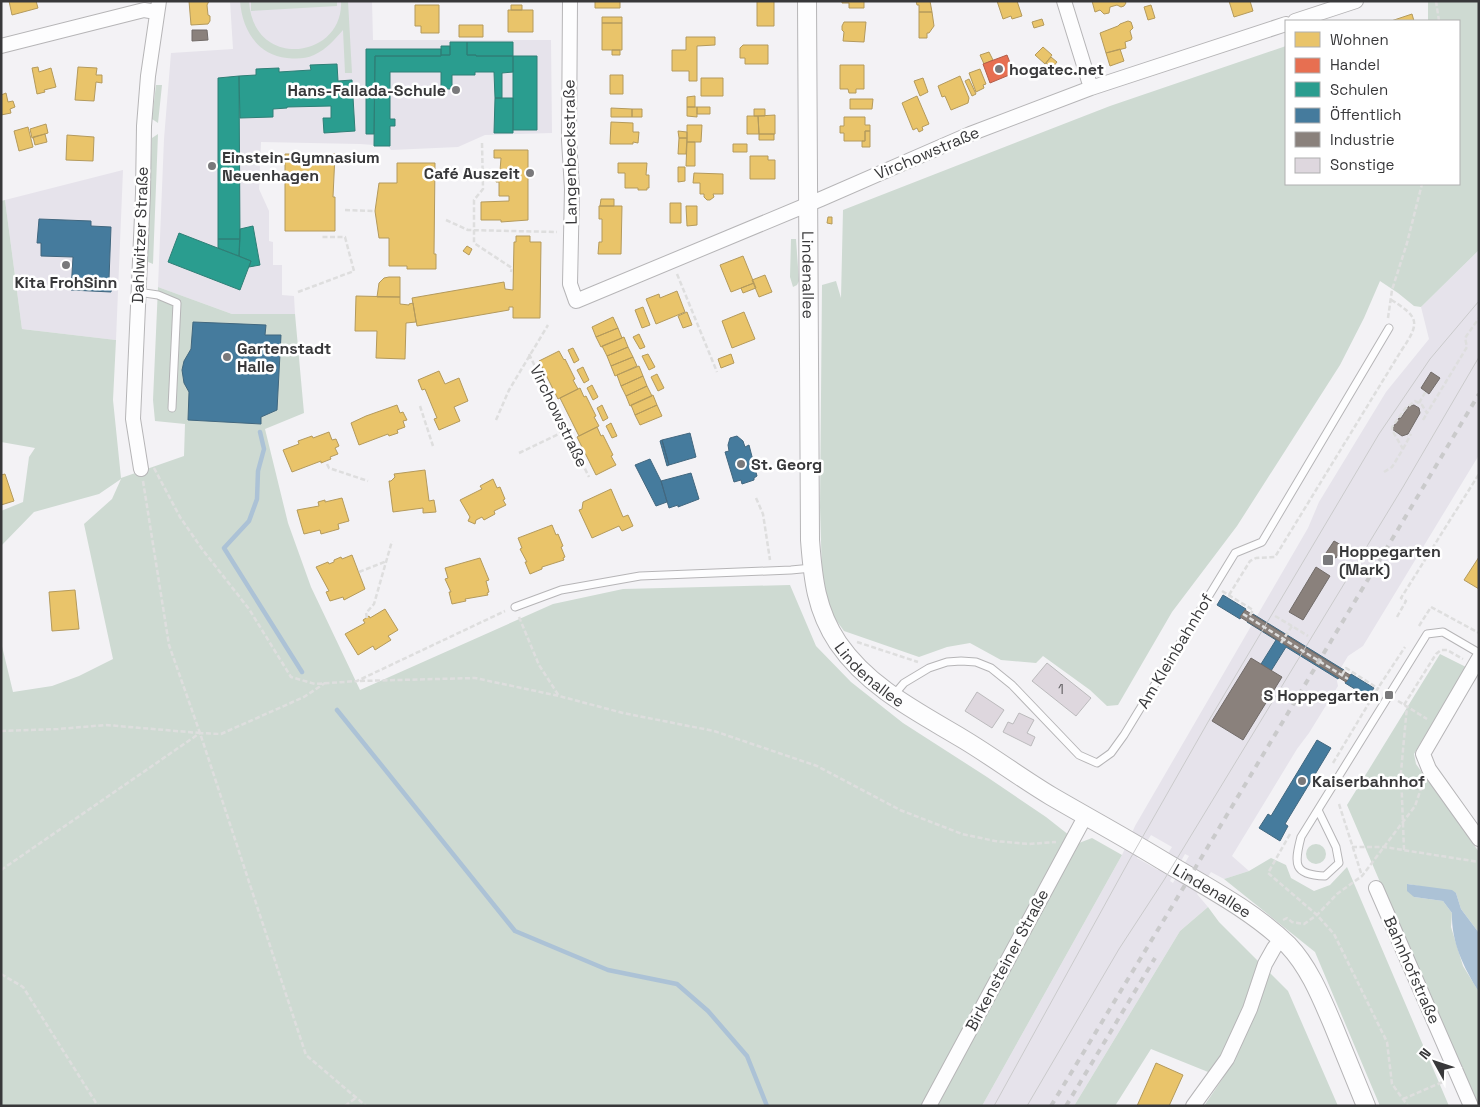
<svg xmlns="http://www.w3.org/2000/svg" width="1480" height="1107" font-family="'Space Grotesk',sans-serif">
<rect width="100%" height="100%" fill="#f3f2f5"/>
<!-- built -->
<path fill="#e6e3eb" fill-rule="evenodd" d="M230,1H372L373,40H551L552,133L485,135L458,147L391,150L388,146L360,144L261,142L259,189L269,211V241L273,242V265H282V295L294,296L295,314H232L158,287L164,139L171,53L233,49Z
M123,170L116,340L22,329L5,200Z
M1479,250V455L1363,646L1348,656L1336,676L1338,686L1309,733L1297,749L1232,856L1249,871L1224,879L1211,872L1197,894L1208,907L1180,931L1074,1106H982L1122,855L1135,826L1308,528L1319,502L1386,392L1429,339L1421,307ZM1151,835L1172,847L1158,870L1137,858ZM1185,854L1189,856L1173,883L1170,881Z"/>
<!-- green -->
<path fill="#cedad2" d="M240,1H249C253,71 344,59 341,1H348L352,73H345L343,30C334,40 327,49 314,55C305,59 297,59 287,58C257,55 242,29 240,1Z
M251,1H337V6L251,11Z
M1428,1H1479V250L1421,307L1414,306L1398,293L1380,281L1364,318L1340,365L1237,526L1172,612L1118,705L1107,706L1090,690L1043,656L1036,663L1001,660L970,643L947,647L919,657L844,631L831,613L822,575L820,507L822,285L836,281L841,298L843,210L1110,106L1286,46V184H1459V21H1428Z
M156,85H162L158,123L152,119Z
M158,134L153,264L146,261L152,138Z
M5,200L22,329L116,340L113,400L121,478L184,456L185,424L155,421L153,400L158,287L232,314H295L304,413L265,429L288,523L311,587L360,690L553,604L623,589L790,585L816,646L851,682L903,723L987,777L1046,817L1079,843L1092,838L1122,855L982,1106H1V642L13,692L52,686L79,676L113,659L84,524L112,499L121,479L99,494L34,512L1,546V511L23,502L29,457L35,448L1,442V201Z
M791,239H796L799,281L797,285L793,287L790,277Z
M1440,654L1466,667L1414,754L1416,764L1479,852V933L1461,909L1456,893L1408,884L1414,897L1443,901L1452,913L1451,927L1463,966L1479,992V1106H1476L1347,805Z
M1306 854a10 10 0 1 1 20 0a10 10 0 1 1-20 0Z
M1271,858L1286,865L1291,878L1314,891L1330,885L1347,867L1449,1106H1380L1315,952L1224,879L1249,871Z
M1208,907L1219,922L1288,991L1338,1106H1204L1223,1078L1151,1049L1115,1106H1074L1180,931Z"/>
<!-- water -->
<path fill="#acc2d6" d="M1407,884L1452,890L1456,893L1461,909L1479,933V992C1464,968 1451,942 1452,913L1443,901L1414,897L1407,891Z"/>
<!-- homes -->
<path fill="#e9c46a" stroke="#b49a5c" d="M9,1H36L38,8L12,15Z
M189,1H209L207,5L208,15L210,16V21L208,24L191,25Z
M595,1H620V8H595Z
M757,1H774V26H757Z
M842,1H864V8H849V3H842Z
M916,1H930L932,12H919V5H917Z
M997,1H1017L1022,16L1012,19L1011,16L1003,19Z
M1092,1H1125L1126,3L1124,6L1121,7L1117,5L1110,7L1109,13L1104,14L1100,10L1095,12Z
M1229,1H1250L1253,11L1234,17Z
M415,5H439V33H421V26H415Z
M511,5H522V10H511Z
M1151,5L1155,18L1148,20L1144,7Z
M508,10H533V32H508Z
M919,12H932L934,26L929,33H927V38H919Z
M1412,14L1414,21H1391Z
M602,17H622V23H602Z
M1042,19L1044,25L1034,28L1032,22Z
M1128,21L1131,22L1133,28L1130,31L1132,38L1131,40L1125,42L1126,48L1106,53L1100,33L1118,26L1120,24Z
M844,22H866L864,42L843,41L844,32L842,30V26Z
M602,23H622V50H602Z
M459,25H483V37H459Z
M686,37H715V45L697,46V81H689V71H672V50H686Z
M743,45H768V64H745V58H740V48Z
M1043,47L1052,55L1045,64L1035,55Z
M1120,49L1124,61L1110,66L1106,53Z
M612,50H620V55H612Z
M989,52L993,60L984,64L980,55Z
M1051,57L1057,62L1052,68L1046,63Z
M840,65H864V89H856V93H849L848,89H840Z
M38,67L39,72L51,68L56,87L44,90L45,92L37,94L32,68Z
M78,67L97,68L96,75H102V83L96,82L94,101L75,100Z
M980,69L986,84L983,85L984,88L976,92L969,73Z
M610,75H623V94H610Z
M960,76L969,98L968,103L951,110L945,96L942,97L938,86Z
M701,78H723V96H701Z
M923,78L928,92L920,96L914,81Z
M969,79L976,94L972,96L965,81Z
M6,93L8,102L13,101L15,107L10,109L11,113L1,115V95Z
M695,96V107H687V97Z
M917,96L929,124L922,127L923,130L919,132L917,128L913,130L902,103Z
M850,99H873L872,109H850Z
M687,107H697V117L687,116Z
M697,107H710V114H697Z
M611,108L632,109V117H611Z
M632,109H642V117H632Z
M754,109H765V116H754Z
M775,115V134H759L758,116Z
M747,116H758L759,134H747Z
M844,117H865V125H870V131H865V141H844V133H840V126H844Z
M611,122L633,123V132H639L638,143L633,142V144H610Z
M46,124L48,133L32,138L30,129Z
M687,125H702L701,142H687Z
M28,127L33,147L19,151L14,131Z
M678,131L687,132V138H679Z
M865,131H870V147H862V141H865Z
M45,134L47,142L35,145L33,137Z
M759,134H774V140H759Z
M67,135L94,137L93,161L66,160Z
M679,138H687L686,154H678Z
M687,142H695V166H686Z
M733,144H747V152H733Z
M494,150H528V220L501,222V220H481V202L509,201V196H499V182H496V171H500L501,158H494Z
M285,154H335L333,197H335V231H285Z
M750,156H768V160H775V179H750Z
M397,163H435L434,254H436V269H407V266H389V238H379L375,211L379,183H397Z
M618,163H647L646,175H649V188H647V190H638V188H625V173H618Z
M678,167H685V181L678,182Z
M694,173L723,174V194H713L714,197L710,200H707L704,197V194H700V183H693Z
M601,199H614V206H600Z
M670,203H681V223H670Z
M599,206H622L621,254H598L599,242H602V219H599Z
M686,206H697V225L687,226Z
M828,217H832V224L827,223Z
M516,236H530V242H541L540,318H513V307H509V310L417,326L412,298L504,282L505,289L513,290L514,242H516Z
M467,246L472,249L469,255L463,251Z
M743,256L754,283L731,292L720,265Z
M765,275L772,292L759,297L752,280Z
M389,277H400V297H377L379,283L384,278Z
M754,283L756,288L743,293L741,288Z
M677,291L685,312L656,324L646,299L659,294L660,298Z
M356,296L400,297V304L409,305V304L413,303L416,322L406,323L405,359L376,358L377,331H355Z
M643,307L650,325L642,328L635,310Z
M687,312L692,325L683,328L678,316Z
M744,312L755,339L732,348L722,321Z
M613,317L618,328L596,337L592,327Z
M618,328L622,338L601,347L596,337Z
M639,334L645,347L640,349L633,337Z
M624,337L628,347L607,356L602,346Z
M628,347L633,357L611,366L607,356Z
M573,348L579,360L574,363L568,350Z
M559,351L564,360L565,359L575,379L573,380L578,389L558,399L539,361Z
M648,354L655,367L649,370L642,356Z
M731,354L734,363L721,368L718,359Z
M633,357L637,366L615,376L611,366Z
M639,366L643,376L621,386L617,375Z
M583,367L589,380L584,383L577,370Z
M439,371L445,384L459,378L468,401L454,407L460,421L439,430L434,419L437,418L425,389L422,390L418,380Z
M657,374L664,388L658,391L651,377Z
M643,376L647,386L626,396L621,386Z
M592,385L598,397L593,400L587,388Z
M647,386L652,396L630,406L626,396Z
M580,388L584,397L586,396L596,416L594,417L599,426L579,436L560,398Z
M653,395L657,405L635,415L631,405Z
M397,405L400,413L403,412L407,420L403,421L405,427L397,430L398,433L389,436L388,434L359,445L351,423L366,416Z
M602,405L608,418L603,421L597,408Z
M657,405L662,416L640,425L635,415Z
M611,423L617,436L612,438L606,426Z
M597,427L601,436L603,435L613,455L611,456L616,465L596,475L577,437Z
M329,432L332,440L336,439L339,446L335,448L338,454L330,457L331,459L321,463V461L292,472L283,450L299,444L298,441L312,436L313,438Z
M425,470L429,501L434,500L436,512L423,513V508L393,512L389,481H391L395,477L394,474Z
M5,474L14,501L1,505V475Z
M493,479L497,488L500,487L505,499L503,500L506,505L494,511L495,514L484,520L482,517L476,520L475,524L468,521L470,517L460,500L482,489L480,486Z
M611,489L623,517L628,515L633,526L622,531L619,526L592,538L579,510L582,509L583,502Z
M342,498L349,521L338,524L339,529L321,534L320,530L304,534L297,510L319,506L318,502L325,500V502Z
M552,525L556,535L558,534L563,546L561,547L565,557L563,558L564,560L542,567V569L530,574L525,562H527L520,549L522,548L518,538Z
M352,555L365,589L344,600L343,597L330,601L326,592L329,591L316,567L328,562L329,564L334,562V560L341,557L342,559Z
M1479,557V589L1464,580Z
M480,558L489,580L486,581L489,592L487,593L488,595L465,599L466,601L452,604L449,592H451L445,579L448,578L445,568Z
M75,590L79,629L52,631L49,592Z
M385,609L398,630L388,636L391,640L375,650L373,646L358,655L345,634L365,623L363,620L369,616L370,618Z
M1156,1063L1183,1075L1169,1106H1137Z"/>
<!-- shops -->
<path fill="#e76f51" stroke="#b25e4a" d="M1007,55L1014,73L990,83L983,64Z"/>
<!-- schools -->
<path fill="#2a9d8f" stroke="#2e7f76" d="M450,42H467V55H476V56H513V72L502,73V98H495L494,72H475V75H452V89H441V72H390V119H395V126H390V146H374L375,56H441V55H450Z
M467,42H513V56H476V55H467Z
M441,46H450V55H441Z
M366,49H441V56H375L374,134H366Z
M513,56H537V130H513Z
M337,64L338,81L352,80L355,131L324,133L323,118H331V106L287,107V108L273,109V117L240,118L239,76L256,75V69L279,68V72L311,70L310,65Z
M239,76L240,239H218V78Z
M495,98H513V133H494Z
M253,226L260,265L249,267L251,261L239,256L240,229Z
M179,233L251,261L240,290L168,262Z
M218,239H240L239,256L218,248Z"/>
<!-- public -->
<path fill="#457b9d" stroke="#41677f" d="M39,219L91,221V226L111,227L109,279H112L111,292L71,290L73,257L41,256V243H37Z
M193,322L266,325L265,335H281L277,410L261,417V424L188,420L189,392L184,383L182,370L184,361L191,349Z
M690,433L696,457L669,465L662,440Z
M737,436L743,441L745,447L749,445L757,476L754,478V480L742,484L741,480L734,482L725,452L729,451L728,445L730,438Z
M662,440L669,465L667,466L660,441Z
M650,459L661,481L667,502L656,506L635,465Z
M691,473L699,499L678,507V505L669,508L661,481Z
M1223,595L1246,609L1240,619L1217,605Z
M1253,614L1344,670L1338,679L1286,647L1271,671L1261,664L1276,640L1247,622Z
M1351,674L1374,688L1368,697L1345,683Z
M1317,740L1331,748L1285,824L1288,826L1280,841L1259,828L1268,814L1271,816Z"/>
<!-- industry -->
<path fill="#8a817c" stroke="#716b68" d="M192,30H207L208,40L192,41Z
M1431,372L1440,378L1429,394L1421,388Z
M1414,405L1419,408L1420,413L1408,434L1402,436L1392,429L1399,418H1401L1409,406Z
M1334,541L1343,546L1336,558L1326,553Z
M1316,567L1330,576L1303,620L1289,612Z
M1245,610L1350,675L1346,682L1240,617Z
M1251,658L1282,677L1243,740L1212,721Z"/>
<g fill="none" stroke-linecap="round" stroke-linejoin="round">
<!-- stream -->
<path stroke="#acc2d6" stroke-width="4.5" d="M260,432L264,449L258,471L257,499L249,521L224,548L302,672
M337,710L515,931L608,970L677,984L708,1011L747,1056L767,1106"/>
</g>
<!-- building -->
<path fill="#ded7de" stroke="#bbbabc" d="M1047,663L1091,698L1076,716L1032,681Z
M977,692L1004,710L992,728L965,711Z
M1019,713L1034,720L1027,733L1035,737L1031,746L1003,732L1008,722L1013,724Z"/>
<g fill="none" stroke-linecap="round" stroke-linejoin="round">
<defs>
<path id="service" d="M138,292L158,295L177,303L172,408
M515,607L561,590L640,576L791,570L812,568
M893,696L904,683L929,668L947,662L961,661L976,662L991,668L1012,685L1079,755L1097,763L1111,753L1124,735L1235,553L1262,542L1389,328
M1318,810L1336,847L1339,863L1325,876C1293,875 1294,864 1301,837L1427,634L1443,632L1479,653"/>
<path id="minor" d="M570,1L569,140L572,189L570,284L576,301L821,199L970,134L1091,88L1286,24
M1064,1L1091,88
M1295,21L1356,1
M1,46L132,13L144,10L156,12
M141,469L133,419L143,193L144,126L148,76L159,1
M1479,658L1423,754L1429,769L1479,839
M1376,888L1471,1106
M929,1106L1086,815
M1193,1106L1227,1059L1250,1009L1265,964L1274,948L1281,939"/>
<g id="tertiary">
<path id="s1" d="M807,1L810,540C813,579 816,610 838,643C869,688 918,712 963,739C993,757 1021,778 1051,796C1087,817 1124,837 1160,859C1203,885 1251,909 1288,945C1309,967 1321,997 1333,1025C1344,1052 1355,1079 1366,1106"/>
</g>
</defs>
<!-- service casing -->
<use href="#service" stroke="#b6b5b7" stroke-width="9"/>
<!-- minor casing -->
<use href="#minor" stroke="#b6b5b7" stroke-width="16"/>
<!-- tertiary casing -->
<use href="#tertiary" stroke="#b6b5b7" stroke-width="20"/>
<!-- path -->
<path stroke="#dedede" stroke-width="2.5" stroke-dasharray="5 2.5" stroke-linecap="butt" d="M1436,1L1439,21
M482,143L483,189L474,200V243L512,268L511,272
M345,210L375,211
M446,220L468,230L557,232
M677,274L717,372
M298,292L354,271L345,237H320
M1388,318L1392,290L1407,243L1422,184
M529,354L589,477
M1419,403L1426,391
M420,406L433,446
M496,420L509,390L548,325
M1423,420L1427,413
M1403,449L1411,434
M519,453L565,431
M327,464L329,468L368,481
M154,468L180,517L202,549L249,609L291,677L315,684L357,681L505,611
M1384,472L1392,467L1403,449L1392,430V427L1405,409L1415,401L1422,405L1427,413L1467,347L1465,338L1479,318
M143,481L169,645L200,733
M756,498L763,514L770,560
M359,572L387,561
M1222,591L1253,610L1249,617
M1229,595L1250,561L1256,558L1275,557L1401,351C1421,322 1419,317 1390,299
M1275,616L1292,626
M519,617L539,665L559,696
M1397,617L1406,601L1401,598L1479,474
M367,618L366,613L374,604L392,541
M1419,626L1431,607L1479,633
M857,642L918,662
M1281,643L1292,626L1308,636
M1342,675L1346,668L1379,689
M360,681L475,678L559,696L623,713L714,731L817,766L900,810L962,834L995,841L1029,844L1056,842
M1398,701L1427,719
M1404,705L1436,654L1441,650H1447L1463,659
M1,731L58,729L106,725L200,733L306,1055L366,1106
M1333,763L1378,688L1405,647
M1339,804L1362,876
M1290,834L1268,873L1317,915L1334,934L1387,1042L1392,1084L1408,1106
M1352,847H1384L1479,862
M1404,850L1401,772L1407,706
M1,870L200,733L221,734L304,697L325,683
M1283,920L1287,918L1292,922L1304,924L1317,915L1337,894L1362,876L1415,806L1423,783
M1,974L23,987L98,1106
M1403,1099L1445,1081
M345,1106L357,1097"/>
<!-- service -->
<use href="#service" stroke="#fdfdfe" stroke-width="7"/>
<!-- minor -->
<use href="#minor" stroke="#fdfdfe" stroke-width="14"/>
<!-- tertiary -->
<use href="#tertiary" stroke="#fdfdfe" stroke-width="18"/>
<!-- tram -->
<path stroke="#cacacb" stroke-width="1" d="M994,1106L1130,859L1208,722L1379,434L1430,359L1479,301
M1027,1106L1119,949L1164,880L1403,487L1479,357"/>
<!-- rail -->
<path stroke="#cacacb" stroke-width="4" stroke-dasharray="6 6" stroke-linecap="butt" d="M1051,1106L1182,890L1479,394
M1066,1106L1155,958"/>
<!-- path-bridge -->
<path stroke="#dedede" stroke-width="2.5" stroke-dasharray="5 2.5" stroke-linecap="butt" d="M1243,614L1348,679"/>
</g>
<!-- markers -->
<g fill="#79797b" stroke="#fff" stroke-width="2">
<circle cx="999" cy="69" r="5"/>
<circle cx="456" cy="90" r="5"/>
<circle cx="212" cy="166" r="5"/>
<circle cx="530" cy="173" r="5"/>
<circle cx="66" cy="265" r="5"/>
<circle cx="227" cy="357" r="5"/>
<circle cx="741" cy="464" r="5"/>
<rect x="1322" y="554" width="12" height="12" rx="2.5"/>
<rect x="1384" y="690" width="10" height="10" rx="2.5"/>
<circle cx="1302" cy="781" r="5"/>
</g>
<g text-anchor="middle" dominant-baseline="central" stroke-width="5" stroke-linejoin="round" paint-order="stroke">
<!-- number labels -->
<g font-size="14" fill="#656366">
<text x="1061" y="689">1</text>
</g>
<!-- poi labels -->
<g font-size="16" font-weight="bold" fill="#38383a" stroke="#fff" text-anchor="start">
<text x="1009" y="69">hogatec.net</text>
<text x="446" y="90" text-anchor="end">Hans-Fallada-Schule</text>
<text x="222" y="157">Einstein-Gymnasium<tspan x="222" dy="18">Neuenhagen</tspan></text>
<text x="520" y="173" text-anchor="end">Café Auszeit</text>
<text x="66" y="282" text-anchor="middle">Kita FrohSinn</text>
<text x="237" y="348">Gartenstadt<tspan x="237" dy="18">Halle</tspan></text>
<text x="751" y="464">St. Georg</text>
<text x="1339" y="551">Hoppegarten<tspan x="1339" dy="18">(Mark)</tspan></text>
<text x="1379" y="695" text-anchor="end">S Hoppegarten</text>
<text x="1312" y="781">Kaiserbahnhof</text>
</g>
<!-- street labels -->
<g font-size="16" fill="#38383a" stroke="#fff">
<text transform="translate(570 152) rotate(-91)">Langenbeckstraße</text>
<text transform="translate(927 153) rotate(-23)">Virchowstraße</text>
<text transform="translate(140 235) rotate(-88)">Dahlwitzer Straße</text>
<text stroke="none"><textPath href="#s1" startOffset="274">Lindenallee</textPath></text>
<text transform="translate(559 416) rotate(64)">Virchowstraße</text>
<text transform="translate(1175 651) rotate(-59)">Am Kleinbahnhof</text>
<text stroke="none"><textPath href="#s1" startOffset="692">Lindenallee</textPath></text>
<text stroke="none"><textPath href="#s1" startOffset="1098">Lindenallee</textPath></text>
<text transform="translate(1007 960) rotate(-62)">Birkensteiner Straße</text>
<text transform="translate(1412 970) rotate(66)">Bahnhofstraße</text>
</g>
</g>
<!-- border -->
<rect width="1480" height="1107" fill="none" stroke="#38383a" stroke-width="5"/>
<!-- legend -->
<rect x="1285" y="20" width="175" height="165" fill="#ffffff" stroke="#afafb0"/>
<rect x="1295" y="32" width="25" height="15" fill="#e9c46a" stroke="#afafb0"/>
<text x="1330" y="45" font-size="15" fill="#38383a">Wohnen</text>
<rect x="1295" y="58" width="25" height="15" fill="#e76f51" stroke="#afafb0"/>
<text x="1330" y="70" font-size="15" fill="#38383a">Handel</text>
<rect x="1295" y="82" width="25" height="15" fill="#2a9d8f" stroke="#afafb0"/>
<text x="1330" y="95" font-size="15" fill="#38383a">Schulen</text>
<rect x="1295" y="108" width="25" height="15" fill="#457b9d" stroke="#afafb0"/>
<text x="1330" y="120" font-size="15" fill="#38383a">Öffentlich</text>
<rect x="1295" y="132" width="25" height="15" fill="#8a817c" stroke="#afafb0"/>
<text x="1330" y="145" font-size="15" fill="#38383a">Industrie</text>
<rect x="1295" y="158" width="25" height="15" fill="#ded7de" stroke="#afafb0"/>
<text x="1330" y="170" font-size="15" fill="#38383a">Sonstige</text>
<!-- north arrow -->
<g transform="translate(1435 1062) rotate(310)" stroke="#ffffff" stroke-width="4" paint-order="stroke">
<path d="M0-4L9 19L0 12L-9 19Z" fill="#38383a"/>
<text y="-8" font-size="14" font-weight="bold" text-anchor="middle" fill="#38383a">N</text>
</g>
</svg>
